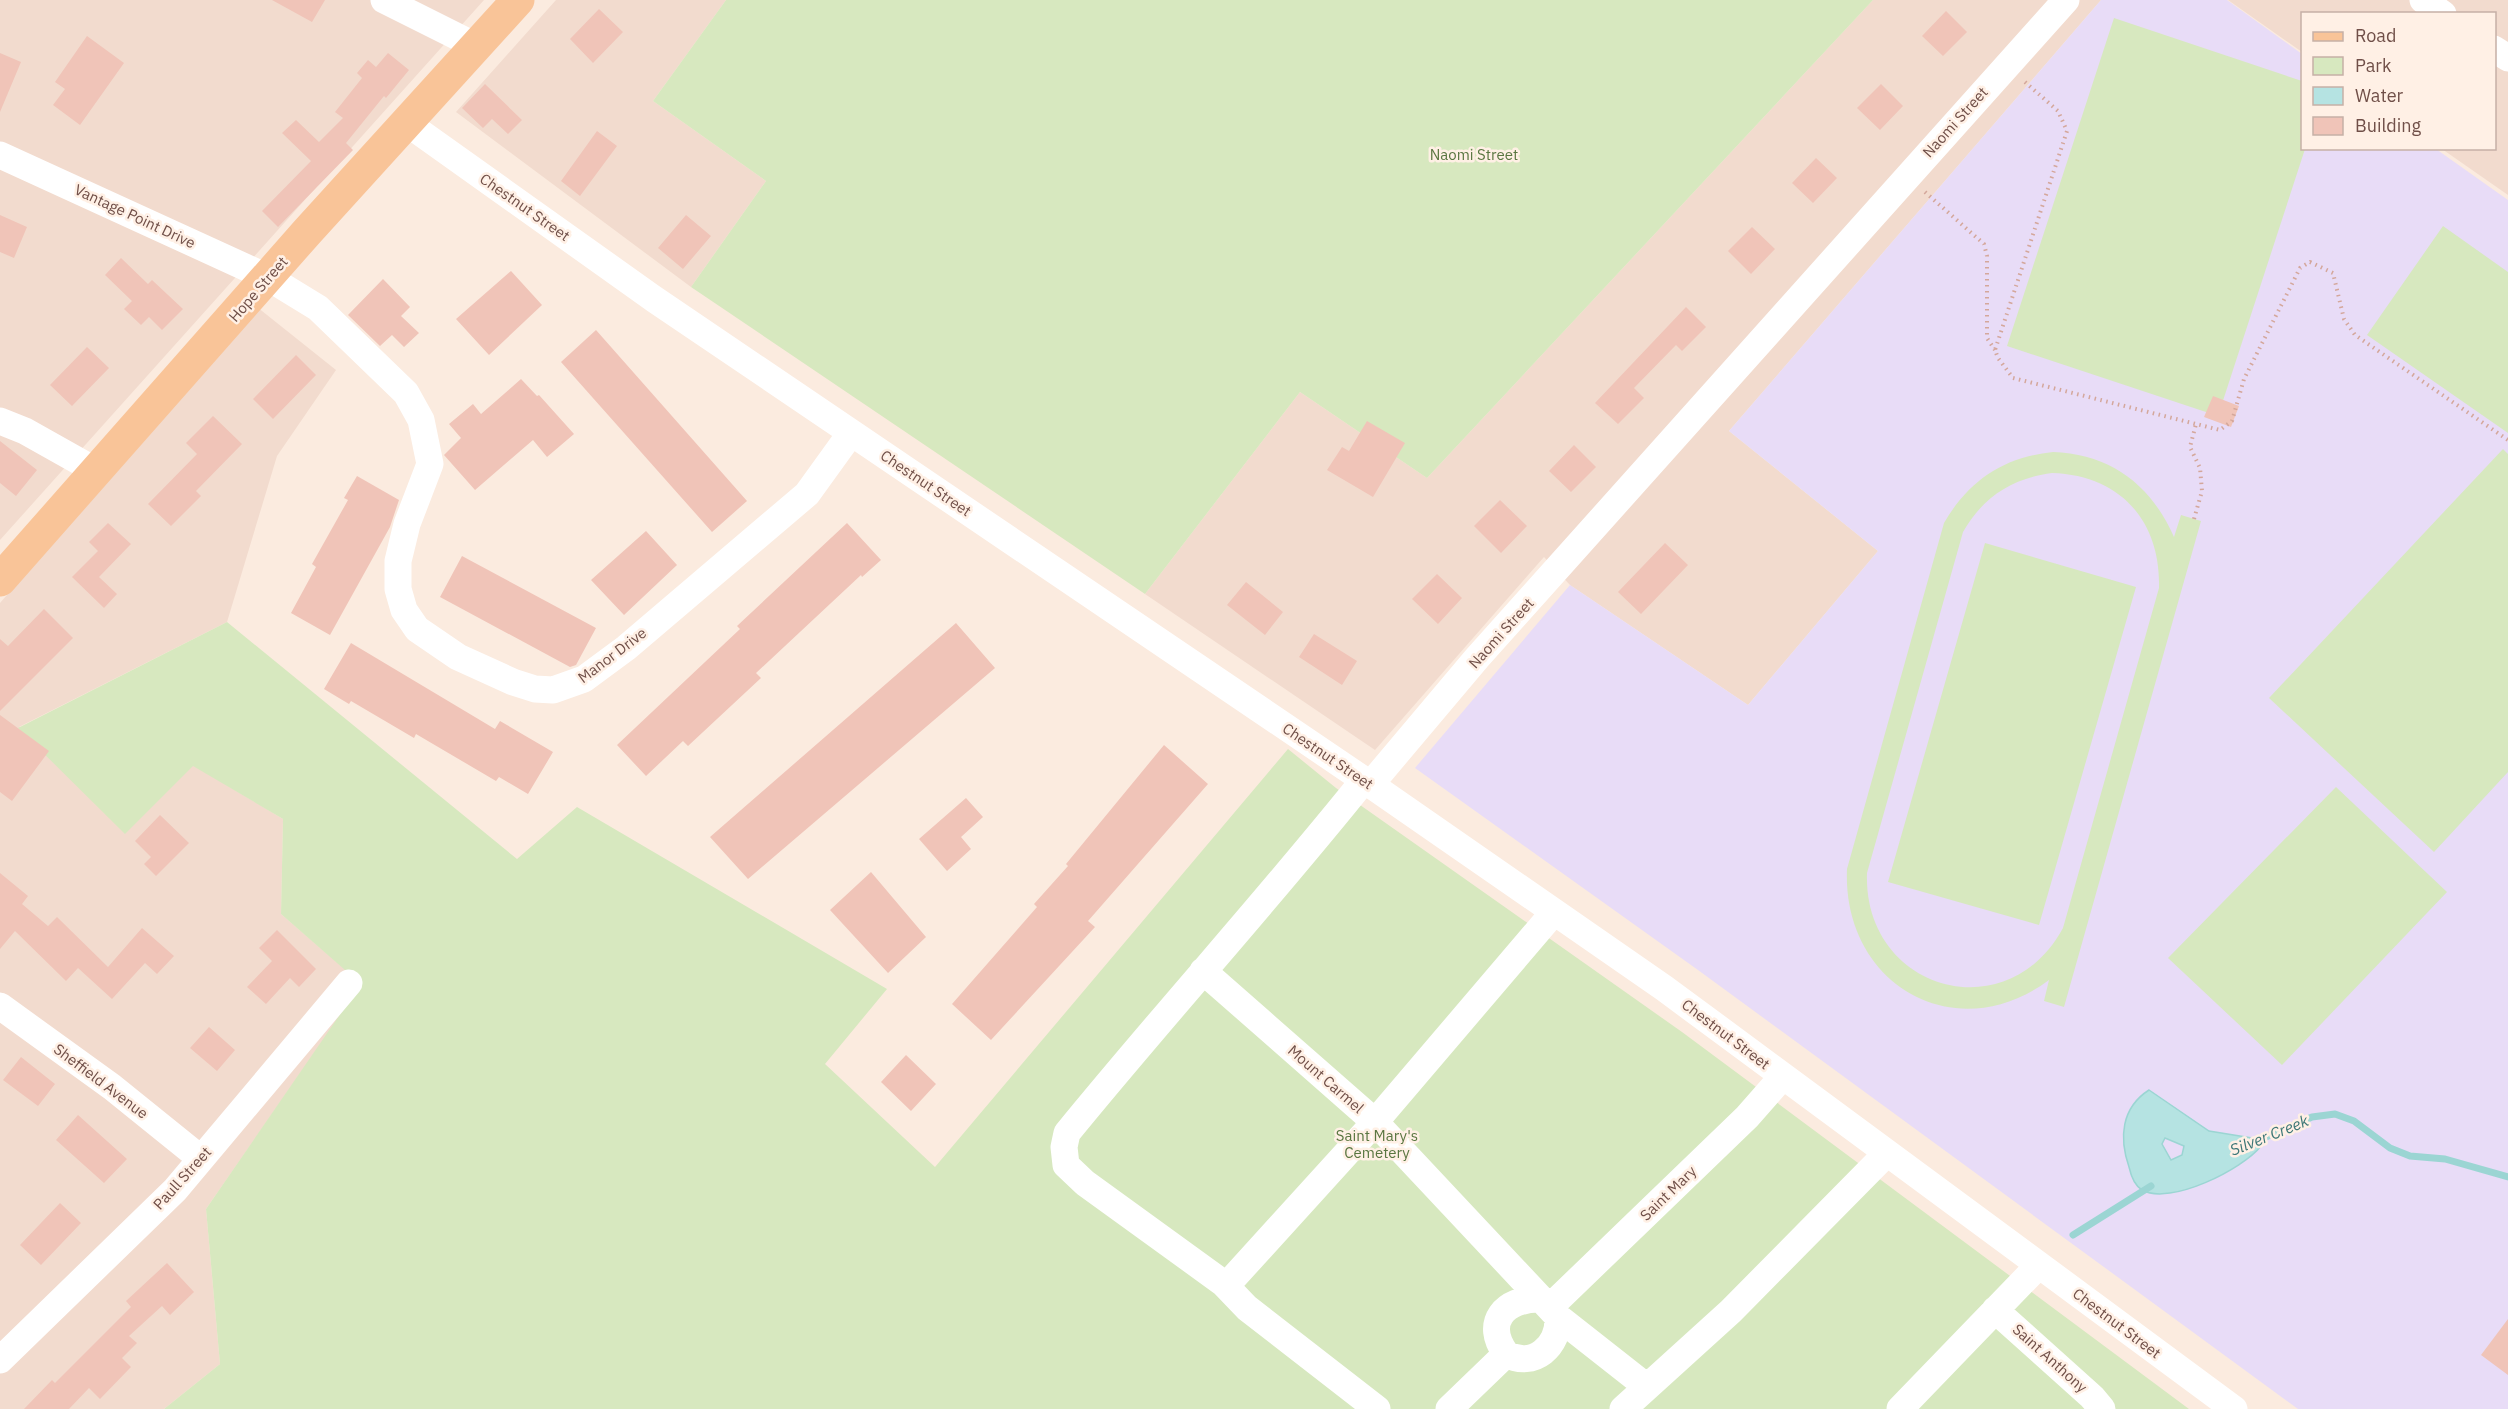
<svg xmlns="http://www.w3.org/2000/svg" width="2508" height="1409" font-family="'IBM Plex Sans',sans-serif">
<rect width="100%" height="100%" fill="#fbebdf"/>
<!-- residential -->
<path fill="#f2dbce" d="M0,0H484L0,540Z
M556,0H726L653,101L766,181L691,287L456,112Z
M1873,0H2101L1729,431L1878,551L1748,705L1570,585L1544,557L1375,750L1145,594L1300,392L1427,478Z
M2228,0H2508V195L2442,149L2494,148V14H2302V52Z
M257,307L336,370L277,456L227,622L19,727L193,765L283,819L281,914L362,984L206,1209L220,1364L164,1409H0V603Z"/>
<!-- education -->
<path fill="#e8dcf7" d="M2101,0H2227L2302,54V148L2436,149L2508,200V1409H2298L1698,970L1415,768L1570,585L1748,705L1878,551L1729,431Z"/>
<!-- green -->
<path fill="#d7e8bf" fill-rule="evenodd" d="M726,0H1873L1427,478L1300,392L1145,594L691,287L766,181L653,101Z
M2114,18L2302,81V148L2305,149L2218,416L2007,346Z
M2443,226L2508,272V433L2367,335Z
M2503,449L2508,454V772L2434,852L2269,698Z
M2053,452C2111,454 2151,485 2174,537L2181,515L2201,521L2064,1007L2044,1001L2049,980C1955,1050 1842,984 1847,869L1944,523C1969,480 2004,457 2053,452ZM2052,473C2120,475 2161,521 2159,588L2063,928C2007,1032 1863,990 1867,873L1963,532C1983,497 2012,478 2052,473Z
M1985,543L2136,587L2039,925L1888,882Z
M227,622L517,859L577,807L887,989L825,1064L935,1167L1288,749L1336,788L1682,1032L2189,1409H164L220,1364L206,1209L361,984L281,914L283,819L193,766L125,834L18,728Z
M2336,787L2447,892L2282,1065L2168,958Z"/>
<!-- water -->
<path fill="#b5e3e2" stroke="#9bd5d3" stroke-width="1.5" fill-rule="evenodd" d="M2149,1090L2209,1131L2258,1139L2261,1146C2243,1169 2170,1206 2142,1190C2134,1185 2131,1176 2129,1167C2119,1138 2121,1108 2149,1090ZM2165,1138L2184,1146L2182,1155L2171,1160L2162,1144Z"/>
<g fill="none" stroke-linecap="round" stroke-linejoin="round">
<!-- stream -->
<path stroke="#9bd5d3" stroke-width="7" d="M2252,1143L2312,1117L2335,1114L2354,1121L2390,1148L2410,1156L2445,1159L2508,1177
M2073,1235L2151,1186"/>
</g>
<!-- building -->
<path fill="#f0c4b8" d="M272,0H325L312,22Z
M599,9L623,32L593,63L570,39Z
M1946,11L1967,32L1943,56L1922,36Z
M87,36L124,63L80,125L53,105L65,89L55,82Z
M0,53L21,62L0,112Z
M388,53L409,70L386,98L384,96L346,143L353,150L278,227L262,211L311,161L282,133L296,120L319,142L343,118L335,112L362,78L357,73L368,60L376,67Z
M485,84L522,120L508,134L492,119L483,128L462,108Z
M1881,84L1903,106L1880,130L1857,108Z
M597,131L617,146L580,196L561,181Z
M1816,158L1837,178L1813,203L1792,183Z
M0,215L27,227L14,258L0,252Z
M686,215L711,236L683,269L658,248Z
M1752,227L1775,249L1751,274L1728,251Z
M121,258L148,284L152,280L183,309L162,330L149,317L141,325L124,309L132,301L105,275Z
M511,271L542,305L489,355L456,319Z
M383,279L410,307L401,316L419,333L404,347L392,335L380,346L348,315Z
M1686,307L1706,327L1682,351L1676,345L1634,388L1644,398L1618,424L1595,403Z
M596,330L747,501L712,532L561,362Z
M87,347L109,368L72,406L50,385Z
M296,355L316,375L273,419L253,399Z
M521,379L537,396L539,395L574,434L547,457L533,440L475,490L444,455L461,438L449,424L473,404L481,414Z
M2213,396L2239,406L2231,427L2204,417Z
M213,416L242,444L196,491L201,496L171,526L148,504L197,454L186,443Z
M1367,421L1405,443L1373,497L1327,470L1342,447L1349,451Z
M0,441L37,470L16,496L0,483Z
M1574,445L1596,467L1571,492L1549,471Z
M357,476L399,500L390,527L330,635L291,613L316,567L312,564L348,500L344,498Z
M1500,500L1527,526L1501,553L1474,526Z
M108,523L131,544L99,577L117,594L104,608L72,577L98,551L89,542Z
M847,523L881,560L862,577L861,575L756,673L761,678L688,746L683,741L646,776L617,745L740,629L737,626Z
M646,531L677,565L624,615L591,580Z
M1665,543L1688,565L1641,614L1618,592Z
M462,556L596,628L576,665L570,667L440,597Z
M1437,574L1462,598L1438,624L1412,599Z
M1246,582L1283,612L1265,635L1227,605Z
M44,609L73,638L0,711V639L8,646Z
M956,623L995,668L748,879L710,837Z
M1314,634L1357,661L1342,685L1299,657Z
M351,643L495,729L500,721L553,752L528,794L499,777L496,781L416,734L414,738L351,701L349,704L324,689Z
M0,715L49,751L12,801L0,792Z
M1164,745L1208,784L1088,921L1095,927L991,1040L952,1004L1037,907L1034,904L1068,866L1066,864Z
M966,798L983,817L961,837L971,849L947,871L919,839Z
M160,815L189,843L156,876L144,864L151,857L135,841Z
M871,872L926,937L888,973L830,910Z
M0,873L28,896L22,904L48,926L57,917L108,967L142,928L174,956L157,974L145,963L112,999L78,968L66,981L15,931L0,949Z
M277,930L316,969L299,987L290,978L266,1004L247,987L272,961L259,948Z
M209,1027L235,1050L217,1071L190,1048Z
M906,1055L936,1084L911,1111L881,1082Z
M21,1057L55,1084L38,1106L3,1080Z
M78,1115L127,1159L104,1183L56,1140Z
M60,1203L81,1223L41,1265L20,1245Z
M167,1263L194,1292L170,1315L162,1306L129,1336L137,1343L122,1358L131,1367L100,1399L89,1388L69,1409H24L52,1380L55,1383L131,1307L126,1301Z
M2508,1319V1375L2481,1355Z"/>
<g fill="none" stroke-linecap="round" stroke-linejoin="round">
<!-- path -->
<path stroke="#d4a79b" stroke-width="4" stroke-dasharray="1.5 4.5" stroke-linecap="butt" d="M2025,82L2058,111L2067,131L1995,350L1998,358L2013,378L2220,430L2232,421L2244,379L2300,268L2310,262L2333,273L2344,319L2355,335L2508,440
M1925,192L1984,244L1987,256V338L1995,350
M2194,519L2202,491L2200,468L2190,447L2196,424"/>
<!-- minor -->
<path stroke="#fff" stroke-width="27" d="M384,0L476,46
M2423,0L2443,14
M2494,49L2508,58
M407,123L654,299L1364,780L1664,988L2234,1409
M0,155L269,278L318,308L406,393L421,420L430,464L407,524L398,561V589L404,610L417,629L458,657L513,682L535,689L553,690L584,679L626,648L807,494L851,433
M0,421L25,431L98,472
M1364,780C1268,900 1164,1014 1067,1133L1064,1147L1066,1165L1085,1183L1223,1283L1247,1308L1377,1409
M1370,785L1477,658L2066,0
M1203,971L1375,1122L1558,1317L1647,1387
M0,1006L112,1087L200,1158
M1226,1286L1375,1122L1554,912
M1539,1299C1505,1299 1483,1322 1506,1354C1534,1369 1559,1346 1558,1317
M1550,1307L1747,1117L1783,1076
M1995,1310L2092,1397L2102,1409
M0,1360L175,1190L349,983
M1449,1409L1506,1354
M1623,1409L1731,1311L1887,1153
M1900,1409L2039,1265"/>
<!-- major -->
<path stroke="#f9c498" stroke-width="33" d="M0,580L307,232L518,0"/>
</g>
<g text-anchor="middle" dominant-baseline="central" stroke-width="5" stroke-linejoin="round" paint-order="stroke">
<!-- street labels -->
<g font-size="15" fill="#704f48" stroke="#fff0e5">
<text transform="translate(1955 122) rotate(-48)">Naomi Street</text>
<text transform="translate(525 207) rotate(35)">Chestnut Street</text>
<text transform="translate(135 216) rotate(25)">Vantage Point Drive</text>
<text transform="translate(258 289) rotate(-49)">Hope Street</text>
<text transform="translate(926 483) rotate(34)">Chestnut Street</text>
<text transform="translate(1501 633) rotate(-48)">Naomi Street</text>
<text transform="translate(612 655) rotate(-37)">Manor Drive</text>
<text transform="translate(1328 756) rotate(34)">Chestnut Street</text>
<text transform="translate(1726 1034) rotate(37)">Chestnut Street</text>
<text transform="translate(1326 1079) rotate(41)">Mount Carmel</text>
<text transform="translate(101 1081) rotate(37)">Sheffield Avenue</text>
<text transform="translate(182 1178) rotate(-48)">Paull Street</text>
<text transform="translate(1668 1193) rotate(-44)">Saint Mary</text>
<text transform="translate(2117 1323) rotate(37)">Chestnut Street</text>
<text transform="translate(2050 1358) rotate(42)">Saint Anthony</text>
</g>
<!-- park labels -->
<g font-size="15" fill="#5a7641" stroke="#fff0e5">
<text x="1474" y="154">Naomi Street</text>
<text x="1377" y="1135">Saint Mary's<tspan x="1377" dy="17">Cemetery</tspan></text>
</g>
<!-- water labels -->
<g font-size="16" font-style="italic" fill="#3c7676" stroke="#fff0e5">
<text transform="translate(2269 1135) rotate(-22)">Silver Creek</text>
</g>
</g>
<!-- legend -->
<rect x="2301" y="12" width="195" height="138" fill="#fff0e5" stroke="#c6b0a6" stroke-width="1.5"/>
<rect x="2313" y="32" width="30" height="9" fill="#f9c498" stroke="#c6b0a6" stroke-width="1.5"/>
<text x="2355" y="42" font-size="18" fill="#704f48">Road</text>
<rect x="2313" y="57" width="30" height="18" fill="#d7e8bf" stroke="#c6b0a6" stroke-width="1.5"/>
<text x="2355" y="72" font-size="18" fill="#704f48">Park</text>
<rect x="2313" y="87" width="30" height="18" fill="#b5e3e2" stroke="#c6b0a6" stroke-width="1.5"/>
<text x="2355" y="102" font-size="18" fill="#704f48">Water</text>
<rect x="2313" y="117" width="30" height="18" fill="#f0c4b8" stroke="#c6b0a6" stroke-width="1.5"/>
<text x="2355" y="132" font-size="18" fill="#704f48">Building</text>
</svg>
